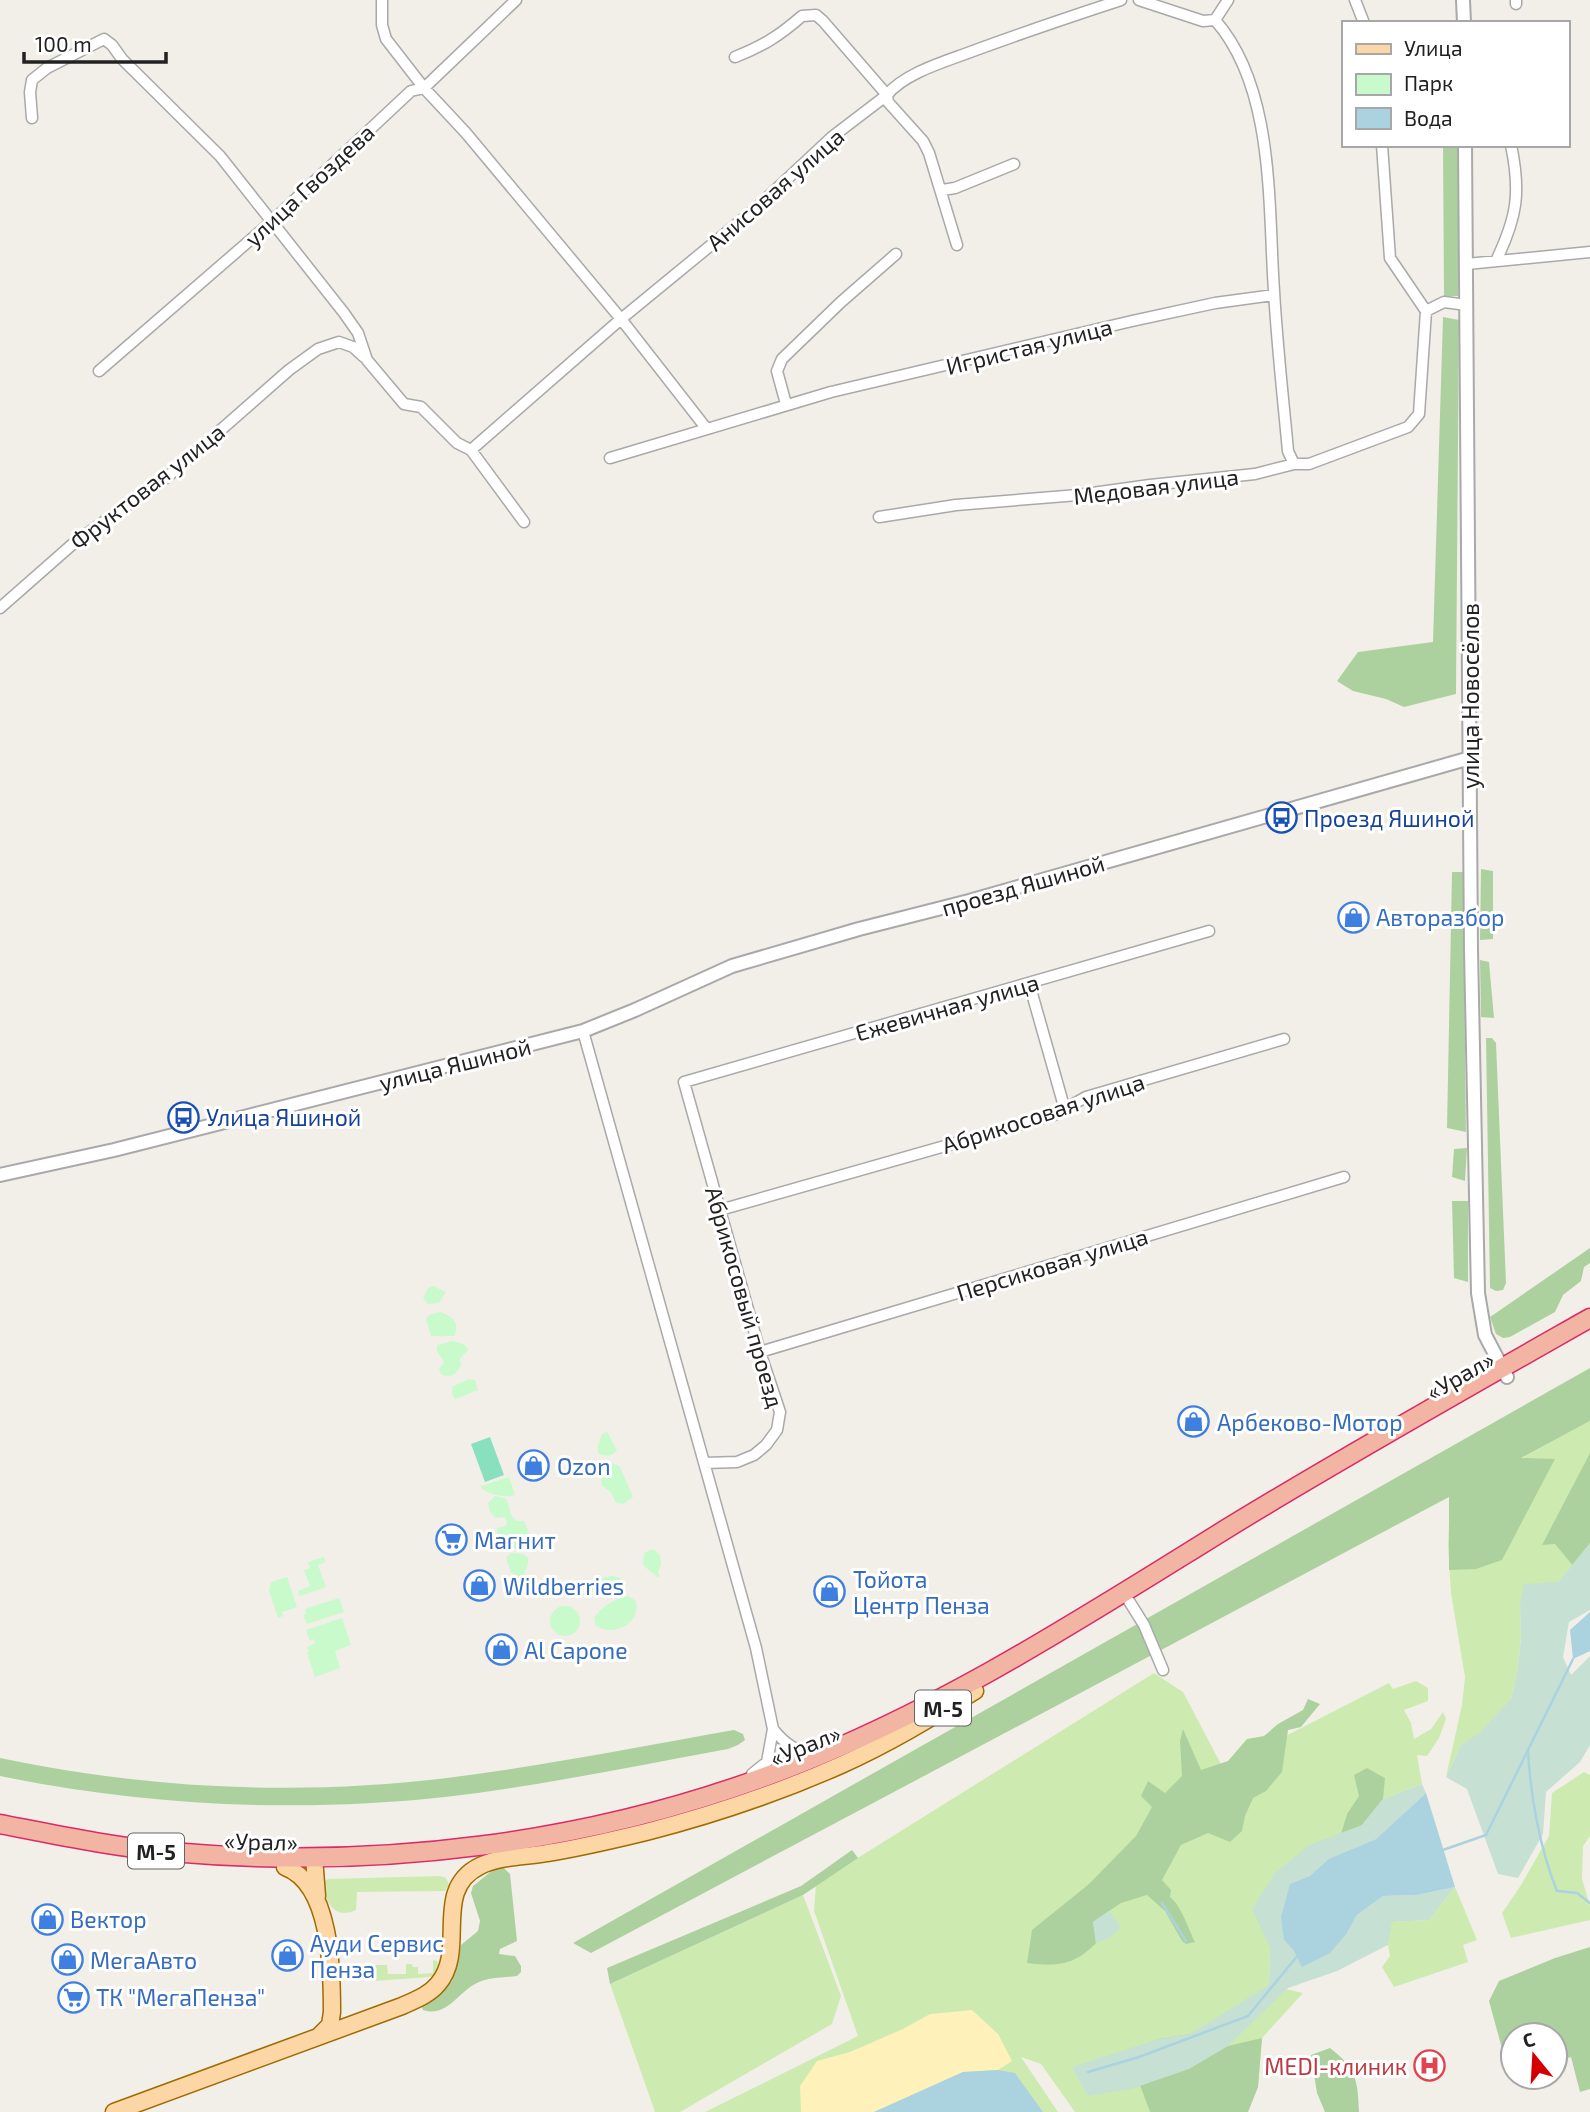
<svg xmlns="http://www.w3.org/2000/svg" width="1590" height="2112" font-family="'Exo 2',sans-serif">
<rect width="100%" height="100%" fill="#f2efe9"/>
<!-- grass -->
<path fill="#cdebb0" d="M1590,1421V1543L1558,1582L1520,1605L1521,1637L1518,1668L1511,1699L1479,1734L1461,1745L1446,1777L1462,1705L1465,1677L1451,1593L1448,1546L1450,1497Z
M1154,1673L1183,1692L1223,1768L1389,1683L1393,1689L1416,1681L1428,1688V1701L1404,1710L1411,1723L1414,1739L1431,1729L1443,1712L1446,1719L1439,1738L1427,1756L1417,1755L1422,1784L1383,1799L1270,1948L1269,1985L1303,1993L1262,2038L1258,2087L1248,2112H1075L1041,2064L1021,2057L1058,2112H705L858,2036L814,1911L816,1884Z
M1584,1772L1590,1775V1836L1583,1846L1582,1879L1590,1906V1920L1511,1938L1502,1913L1521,1885L1549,1836L1552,1793Z
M440,1876L446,1878L449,1884L445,1891L357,1892L356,1910C334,1920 325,1902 323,1882L328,1879Z
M1455,1887L1477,1940L1463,1945L1468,1962L1394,1987L1382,1967L1390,1956L1388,1945L1391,1922L1429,1920Z
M803,1895L841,1996L832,2024L680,2112H655L610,1984Z
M433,1960L437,1961L439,1966L436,1974L430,1977L375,1981L371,1976L372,1965H387L388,1974H406V1964H412L413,1967H418V1974L433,1973Z"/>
<!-- forest -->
<path fill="#add19e" d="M1443,145H1458V296H1444Z
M1443,317L1459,320L1456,694L1404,707L1386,699L1353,691L1337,681L1358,652L1433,642Z
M1481,869L1493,871V939L1480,940Z
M1452,872H1463L1466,1132L1447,1128Z
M1480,960L1489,962L1494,1018L1481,1017Z
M1486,1038H1492L1496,1043L1506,1283L1503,1290L1496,1291L1490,1288Z
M1467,1148L1465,1181L1452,1177L1454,1149Z
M1452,1201H1468V1282L1454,1278Z
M1590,1248V1263L1584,1267L1581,1281L1563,1295L1555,1312L1510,1337L1503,1338L1496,1334L1490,1317Z
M1590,1368V1421L1521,1458L1555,1459L1502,1560L1476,1569L1449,1570V1497L591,1953L573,1943Z
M1590,1453V1577L1579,1573L1555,1544L1542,1545Z
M1308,1699L1320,1704L1301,1727L1288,1730L1282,1772L1266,1791L1253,1798L1245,1816L1242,1831L1230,1842L1208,1833L1181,1845L1162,1880L1171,1890L1170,1897C1181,1905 1188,1928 1195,1942L1186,1944L1182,1941L1165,1911L1147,1895L1121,1903L1093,1922L1096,1943C1075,1965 1057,1967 1027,1963L1032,1930L1089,1884L1136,1836L1152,1807L1141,1796L1148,1781L1165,1793L1182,1776L1180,1741L1183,1729L1201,1770L1228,1761L1247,1739L1264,1736L1278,1724L1303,1710Z
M734,1730L743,1734L745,1740L738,1745L728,1749C634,1766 540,1786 445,1797C296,1813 146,1806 0,1776V1758C146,1789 298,1796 447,1778C543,1766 638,1747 734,1730Z
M1367,1768L1385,1778L1383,1799L1362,1825L1338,1844L1347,1814L1359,1796L1354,1775Z
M852,1850L858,1858L803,1895L610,1984L607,1968L801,1886Z
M503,1867L510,1874L517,1941L500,1949L499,1954L515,1956L521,1966V1972L517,1976C504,1978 489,1977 477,1983C459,1991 447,2018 423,2010L421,2005L452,1981L461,1945L478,1931L480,1921L471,1893L473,1886L493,1870Z
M1590,1947V2089L1580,2092L1571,2057L1555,2062V2035H1513V2073L1509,2074L1489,2001L1499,1981L1555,1958Z
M1190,2034L1228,2046L1262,2038L1258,2087L1248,2112H1150L1137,2077L1083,2069L1159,2039Z
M1330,2048C1356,2068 1358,2080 1359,2112H1325L1317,2093L1311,2055Z"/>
<!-- wetland -->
<path fill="#c6e0d4" d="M1590,1543V1610L1569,1622L1563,1657L1571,1675L1590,1656V1745L1580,1762L1546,1792L1543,1834L1518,1878L1498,1874L1467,1789L1446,1777L1461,1745L1479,1733L1511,1699L1518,1668L1521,1637L1520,1605L1524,1584L1558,1582Z
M1422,1784L1426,1793L1376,1839L1330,1859L1310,1876L1290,1884L1284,1940L1294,1951L1347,1933L1357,1915L1383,1896L1417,1895L1455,1887L1429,1920L1392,1922L1388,1945L1337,1971L1288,1988L1228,2046L1189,2069L1131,2089L1088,2096L1072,2067L1159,2039L1190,2034L1269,1985L1270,1948L1252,1909L1275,1873L1309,1845L1362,1825L1383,1799Z
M1109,1911L1121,1927L1109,1938L1096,1943L1093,1922Z"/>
<!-- sand -->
<path fill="#fff1ba" d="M972,2010L998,2034L1012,2061L998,2070L963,2072L874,2112H801L800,2086L817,2061L850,2052L903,2029L930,2014Z"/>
<!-- park -->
<path fill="#c8facc" d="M433,1286L446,1292L439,1303L428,1304L423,1298L428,1288Z
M440,1312C452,1316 461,1323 454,1336H431L426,1319L429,1315Z
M453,1341L465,1345L468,1350L460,1359L461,1365C457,1374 450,1379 441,1374L439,1369L444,1362L437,1351V1345Z
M469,1379L475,1380L478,1390L455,1399L452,1394V1387Z
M607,1432L617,1450C612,1457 606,1456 598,1454V1445L602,1434Z
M613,1463L620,1467L633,1497L623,1504L616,1503L611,1492L602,1486C600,1475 602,1467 613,1463Z
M509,1477L515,1495C504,1498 492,1495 482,1489L481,1486Z
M495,1496L506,1499C512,1509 508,1523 524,1521L531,1538L523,1550L515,1549L512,1541L501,1542L497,1538V1528L506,1526L507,1522L505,1517L496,1518L490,1512L488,1503Z
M653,1549L660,1555L661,1564L658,1573L660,1576L657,1577L643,1565L644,1553Z
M511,1553L523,1554L529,1559L526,1570L524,1571L525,1574L518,1577L511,1572L506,1558Z
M324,1557L325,1562L318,1565L326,1587L300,1596L298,1591L310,1586L304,1570L310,1568L308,1562Z
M612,1576L620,1578V1584L587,1594C588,1582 601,1578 612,1576Z
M287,1577L297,1607L282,1612L283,1616L278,1618L269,1590L271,1582Z
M628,1596L636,1601C641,1624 614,1637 596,1626L594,1618C602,1606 614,1599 628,1596Z
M339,1598L344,1612L307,1624L303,1615L306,1614L305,1609Z
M550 1621a15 15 0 1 1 30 0a15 15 0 1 1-30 0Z
M342,1618L351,1645L335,1651L340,1668L315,1677L307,1653L309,1652L307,1647L315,1643L314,1639L310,1641L306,1630Z"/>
<!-- pitch -->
<path fill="#88e0be" d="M490,1437L504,1475L485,1482L471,1444Z"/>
<!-- water -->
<path fill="#aad3df" d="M1590,1612V1651L1573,1659L1570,1630Z
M1426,1793L1455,1887L1417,1895L1383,1896L1357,1915L1347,1933L1330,1953L1302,1967L1294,1951L1284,1940L1281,1917L1290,1884L1310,1876L1329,1859L1376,1839Z
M998,2070L1015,2073L1043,2112H874L963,2072Z"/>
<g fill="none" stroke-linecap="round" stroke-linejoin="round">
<!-- stream -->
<path stroke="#aad3df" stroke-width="2.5" d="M1528,1749C1530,1795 1540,1849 1557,1891L1577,1893L1590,1903
M1440,1851L1486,1835L1573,1659
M1162,1903L1186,1941
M1088,2072L1139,2057L1248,2016L1299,1954"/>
<defs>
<path id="minor" d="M382,0V25L386,39L424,88L466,133L621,319L706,428
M1139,0L1203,21L1215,20
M1355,0L1364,23
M1516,4V0
M1215,20C1275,88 1268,205 1274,291C1277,344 1283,397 1288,451L1294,464
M1215,20L1228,0
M735,57C763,46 779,36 802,16L816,15L823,21L887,95L888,102L923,141L929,153L957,245
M32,118L30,92L32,80L47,68L104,39L112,45L122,59L220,156L344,313L358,333L367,360L404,404L421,407L457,443L471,450L524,522
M942,190L955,188L1014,164
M1496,261C1517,217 1521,193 1511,145
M1467,264L1590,252
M1426,311L1444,302L1467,305
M99,371L271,222L411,91L424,88L516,0
M786,404L777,371L782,359L841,302L896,254
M471,450L621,319L755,209L832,137L887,95C904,73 947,61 973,51C1022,33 1072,16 1121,0
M610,458L831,392L1132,321L1215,303L1274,295
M879,517L956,505L1078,495L1150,485L1255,474L1294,464H1309L1408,427L1419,414L1426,311L1390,258L1382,145
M0,608L75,542L166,478L289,370L318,349L339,342L353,347L364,357
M1029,983L1065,1110
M583,1031L756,1648L773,1729L767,1762L752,1774
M720,1210L1054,1115L1086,1097L1284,1039
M760,1352L1344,1177
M704,1463L737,1462L754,1455L766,1445L777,1430L780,1412L760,1352L684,1082L1209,931
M1129,1601L1144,1625L1163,1670
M773,1729C785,1744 797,1753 816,1752"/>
<path id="tertiary" d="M1463,0L1464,23
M1465,145L1471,950L1478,1293L1485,1335L1507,1377
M0,1175L114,1150L583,1031L635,1010L732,966L859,929L969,901L1470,758"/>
<path id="primary" d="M314,1857L317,1896
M285,1867C331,1884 332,1969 332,2012L330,2025L320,2035
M114,2112L402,2006C415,2000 429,1995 438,1984C468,1949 431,1890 480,1866C500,1856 526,1857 547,1853C580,1848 613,1840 646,1832C712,1815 778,1793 841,1765C888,1744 931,1718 975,1691"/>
<path id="trunk" d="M0,1824C57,1835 113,1847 171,1852C377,1870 590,1844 783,1770C942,1710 1087,1615 1231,1526C1349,1454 1470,1386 1590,1318"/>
</defs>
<!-- minor casing -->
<use href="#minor" stroke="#a9a9a9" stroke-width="13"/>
<!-- tertiary casing -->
<use href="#tertiary" stroke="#a9a9a9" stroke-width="16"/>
<!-- primary casing -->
<use href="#primary" stroke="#a06b00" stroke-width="19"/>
<!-- trunk casing -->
<use href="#trunk" stroke="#dc2a67" stroke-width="21"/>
<!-- minor -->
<use href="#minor" stroke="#fff" stroke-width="10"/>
<!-- tertiary -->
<use href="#tertiary" stroke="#fff" stroke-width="12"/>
<!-- primary -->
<use href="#primary" stroke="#fcd6a4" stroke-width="16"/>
<!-- trunk -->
<use href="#trunk" stroke="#f2b4a3" stroke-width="18"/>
</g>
<!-- icons -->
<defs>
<symbol id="bus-ring" viewBox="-11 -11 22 22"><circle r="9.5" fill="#fff" stroke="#1a4fb4" stroke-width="1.5"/><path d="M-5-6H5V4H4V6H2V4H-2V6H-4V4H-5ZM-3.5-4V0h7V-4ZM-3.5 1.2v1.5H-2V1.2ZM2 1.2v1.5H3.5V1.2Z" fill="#1a4fb4"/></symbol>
<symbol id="shop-ring" viewBox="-11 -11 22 22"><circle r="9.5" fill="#fff" stroke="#3f7fe0" stroke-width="1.5"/><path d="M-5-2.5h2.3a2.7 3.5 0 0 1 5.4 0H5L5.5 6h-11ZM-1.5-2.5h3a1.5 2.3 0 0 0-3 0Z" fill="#3f7fe0"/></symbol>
<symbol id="supermarket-ring" viewBox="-11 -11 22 22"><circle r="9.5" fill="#fff" stroke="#3f7fe0" stroke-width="1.5"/><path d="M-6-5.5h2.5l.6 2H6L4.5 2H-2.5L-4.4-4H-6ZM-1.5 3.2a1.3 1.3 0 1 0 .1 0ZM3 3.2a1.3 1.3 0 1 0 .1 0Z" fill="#3f7fe0"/></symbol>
<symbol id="hospital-ring" viewBox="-11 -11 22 22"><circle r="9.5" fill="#fff" stroke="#e0444e" stroke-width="1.5"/><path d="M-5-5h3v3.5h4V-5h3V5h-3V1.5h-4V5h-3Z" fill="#e0444e"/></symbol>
</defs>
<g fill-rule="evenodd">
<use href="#bus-ring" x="1264" y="800" width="35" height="35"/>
<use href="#shop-ring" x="1336" y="900" width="35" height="35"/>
<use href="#bus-ring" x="166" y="1100" width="35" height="35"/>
<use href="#shop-ring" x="1176" y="1404" width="35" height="35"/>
<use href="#shop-ring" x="516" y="1448" width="35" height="35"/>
<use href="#supermarket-ring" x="434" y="1522" width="35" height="35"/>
<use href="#shop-ring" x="462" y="1568" width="35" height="35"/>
<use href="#shop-ring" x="812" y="1574" width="35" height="35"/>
<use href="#shop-ring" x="484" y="1632" width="35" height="35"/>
<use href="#shop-ring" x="30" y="1902" width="35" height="35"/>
<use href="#shop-ring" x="270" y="1938" width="35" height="35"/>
<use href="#shop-ring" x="50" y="1942" width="35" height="35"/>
<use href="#supermarket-ring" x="56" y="1980" width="35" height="35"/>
<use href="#hospital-ring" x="1412" y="2048" width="35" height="35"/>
</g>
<g text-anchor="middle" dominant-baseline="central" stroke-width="6" stroke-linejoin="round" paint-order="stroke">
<!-- shield labels -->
<g fill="#fff" stroke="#646464" stroke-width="2">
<rect x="915" y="1690.5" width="56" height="35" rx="5"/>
<rect x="128" y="1833.5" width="56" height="35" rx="5"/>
</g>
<g font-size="21" font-weight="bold" fill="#222">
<text x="943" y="1708">М-5</text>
<text x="156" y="1851">М-5</text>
</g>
<!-- street labels -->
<g font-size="23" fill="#222" stroke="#fff">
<text transform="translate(309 185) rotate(-43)">улица Гвоздева</text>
<text transform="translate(775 189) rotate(-41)">Анисовая улица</text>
<text transform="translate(1029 346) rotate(-14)">Игристая улица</text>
<text transform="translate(147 486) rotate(-38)">Фруктовая улица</text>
<text transform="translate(1156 486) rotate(-7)">Медовая улица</text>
<text transform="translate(1470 696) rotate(-90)">улица Новосёлов</text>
<text transform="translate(1023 885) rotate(-16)">проезд Яшиной</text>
<text transform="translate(947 1007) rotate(-16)">Ежевичная улица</text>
<text transform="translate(455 1064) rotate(-14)">улица Яшиной</text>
<text transform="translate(1043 1113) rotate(-18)">Абрикосовая улица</text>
<text transform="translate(1052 1264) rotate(-17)">Персиковая улица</text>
<text transform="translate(745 1297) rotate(74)">Абрикосовый проезд</text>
<text transform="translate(1460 1375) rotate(-30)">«Урал»</text>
<text transform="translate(805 1745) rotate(-22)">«Урал»</text>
<text transform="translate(261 1841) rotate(1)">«Урал»</text>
</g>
<!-- transit labels -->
<g font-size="23" fill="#164399" stroke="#fff" text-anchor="start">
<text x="1304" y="818">Проезд Яшиной</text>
<text x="206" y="1117">Улица Яшиной</text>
</g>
<!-- shop labels -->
<g font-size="23" fill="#366cbe" stroke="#fff" text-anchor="start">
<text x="1376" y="917">Авторазбор</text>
<text x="1217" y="1422">Арбеково-Мотор</text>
<text x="557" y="1466">Ozon</text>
<text x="474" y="1540">Магнит</text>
<text x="853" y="1579">Тойота<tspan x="853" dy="26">Центр Пенза</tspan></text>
<text x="503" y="1586">Wildberries</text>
<text x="524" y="1650">Al Capone</text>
<text x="70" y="1919">Вектор</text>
<text x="310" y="1943">Ауди Сервис<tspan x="310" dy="26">Пенза</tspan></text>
<text x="90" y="1960">МегаАвто</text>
<text x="96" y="1997">ТК "МегаПенза"</text>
</g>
<!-- health labels -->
<g font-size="23" fill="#be3a42" stroke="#fff" text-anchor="end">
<text x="1407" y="2066">MEDI-клиник</text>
</g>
</g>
<!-- legend -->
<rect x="1342" y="21" width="228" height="126" fill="#ffffff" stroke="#a7a7a7" stroke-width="2"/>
<rect x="1356" y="44" width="35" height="10" fill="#fcd6a4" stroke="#a7a7a7" stroke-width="2"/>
<text x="1404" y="56" font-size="21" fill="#222222">Улица</text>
<rect x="1356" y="74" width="35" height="21" fill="#c8facc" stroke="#a7a7a7" stroke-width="2"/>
<text x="1404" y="91" font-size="21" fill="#222222">Парк</text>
<rect x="1356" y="108" width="35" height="21" fill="#aad3df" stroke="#a7a7a7" stroke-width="2"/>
<text x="1404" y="126" font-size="21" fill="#222222">Вода</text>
<!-- north arrow -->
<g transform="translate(1534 2056) rotate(342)"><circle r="33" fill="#ffffff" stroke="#a7a7a7" stroke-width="2"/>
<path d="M0-5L12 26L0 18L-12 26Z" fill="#d40000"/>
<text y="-10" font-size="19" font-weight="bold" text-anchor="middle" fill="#222222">С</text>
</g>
<!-- scale -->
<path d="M24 52v10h142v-10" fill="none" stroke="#222222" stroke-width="3.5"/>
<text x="35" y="52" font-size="21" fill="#222222" stroke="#ffffff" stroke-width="5" paint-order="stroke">100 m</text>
</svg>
